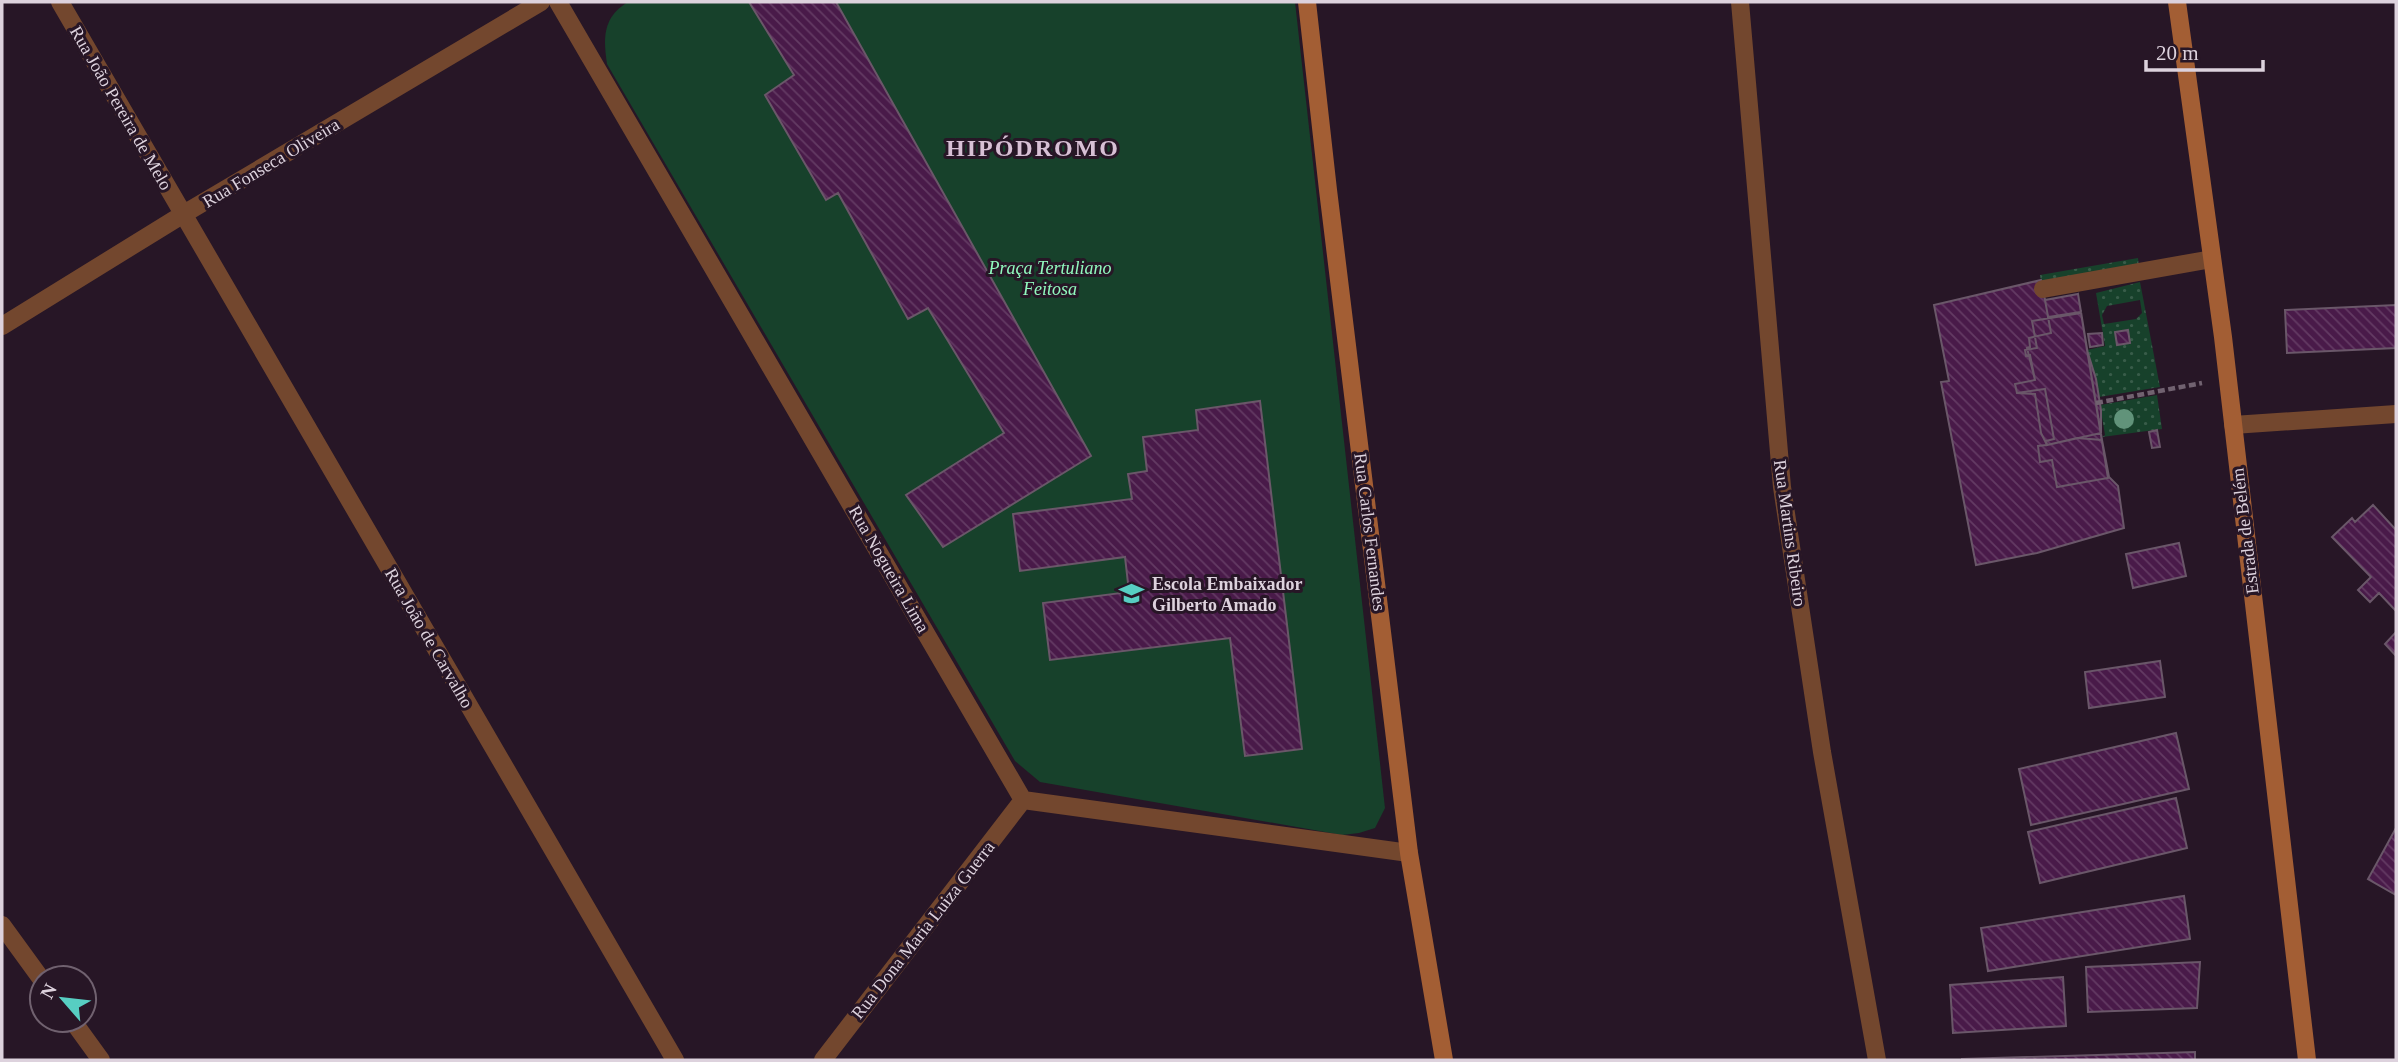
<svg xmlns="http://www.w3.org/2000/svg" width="2398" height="1062" font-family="'Times New Roman',serif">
<defs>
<pattern id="grass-dots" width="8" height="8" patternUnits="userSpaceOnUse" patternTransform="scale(1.75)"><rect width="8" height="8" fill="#17412b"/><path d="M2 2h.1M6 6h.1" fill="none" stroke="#385c49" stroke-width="1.8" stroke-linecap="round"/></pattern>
<pattern id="building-back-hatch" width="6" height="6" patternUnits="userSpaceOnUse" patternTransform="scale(1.75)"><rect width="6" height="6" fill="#491a49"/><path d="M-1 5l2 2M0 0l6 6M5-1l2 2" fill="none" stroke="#633a63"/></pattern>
</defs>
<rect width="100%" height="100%" fill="#271626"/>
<!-- grass -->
<path fill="url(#grass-dots)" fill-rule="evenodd" d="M2138,258L2139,267L2042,288L2040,275Z
M2140,282L2160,387L2099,397L2096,379L2087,350L2105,346L2096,293ZM2140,300L2142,313L2136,319L2104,324L2102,315L2107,306Z
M2157,395L2162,429L2102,437L2105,435L2100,405Z"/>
<!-- park -->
<path fill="#17412b" d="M628,2H1295L1385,808L1375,828L1359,833L1342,835L1040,782L1015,761L607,64C603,37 603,17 628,2Z"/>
<!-- building -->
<path fill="url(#building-back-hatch)" stroke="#6a5769" stroke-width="2" d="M749,2H836L1091,456L943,547L906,495L1004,433L928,308L908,319L838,193L826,200L765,95L794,75Z
M2041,280L2045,300L2078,294L2081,312L2048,317L2051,333L2029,338L2030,347L2027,348L2035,380L2015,384L2017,393L2035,394L2041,433L2047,445L2077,438L2102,440L2109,477L2118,486L2124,528L2037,553L1976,565L1941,382L1949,381L1934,305Z
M2078,294L2087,350L2096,379L2101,410V433L2047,445L2046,441L2054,439L2045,389L2017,393L2015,384L2035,380L2027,348L2030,347L2029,338L2051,333L2045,300Z
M2396,305V348L2287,353L2285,310Z
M2081,312L2102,440L2077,438L2047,445L2041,433L2035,394L2017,393L2015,384L2035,380L2027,348L2030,347L2029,338L2051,333L2048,317Z
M2081,313L2108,478L2057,487L2052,460L2040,462L2038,446L2047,445L2046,441L2054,439L2045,389L2017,393L2015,384L2035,380L2030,355L2026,356L2025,350L2037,348L2032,321Z
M2128,330L2130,343L2117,345L2115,332Z
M2102,333L2103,345L2090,347L2088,334Z
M1260,401L1302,749L1245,756L1230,638L1050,660L1043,603L1129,592L1125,557L1020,571L1013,514L1132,499L1128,474L1147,471L1143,437L1198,430L1196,410Z
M2157,430L2160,447L2152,448L2149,432Z
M2373,505L2396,530V611L2379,593L2370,602L2358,590L2371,577L2332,537L2352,518L2355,522Z
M2179,543L2186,576L2133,588L2126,554Z
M2396,632V656L2385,644Z
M2160,661L2165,697L2089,708L2085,672Z
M2176,733L2189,789L2031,825L2019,769Z
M2176,798L2187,848L2040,883L2028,832Z
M2396,828V895L2368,879Z
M2184,896L2190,939L1988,971L1981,928Z
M2200,962L2197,1008L2088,1012L2086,967Z
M2063,977L2066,1026L1953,1033L1950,985Z
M2195,1052V1060H1962V1059Z"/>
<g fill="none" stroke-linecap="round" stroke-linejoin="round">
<!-- path -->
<path stroke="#716270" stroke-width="4.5" stroke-dasharray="7 3.5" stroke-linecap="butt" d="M2096,403L2202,383"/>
<!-- lane -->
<path stroke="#73472e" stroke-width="18" d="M2043,289L2212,259"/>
<!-- street -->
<path stroke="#73472e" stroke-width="18" d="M60,2L675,1060
M558,2L1023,800
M1740,2L1782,487L1822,752L1877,1060
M2,326L182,215L541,2
M2233,425L2396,414
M1023,800L1409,853
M2,925L42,980
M72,1020L101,1060
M823,1060L1023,800"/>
<!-- secondary -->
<path stroke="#a35e34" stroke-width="18" d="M1307,2L1328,190L1409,853L1444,1060
M2177,2L2223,337L2307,1060"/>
</g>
<!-- trees -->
<circle fill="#61937a" cx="2124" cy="419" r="10"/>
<!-- icons -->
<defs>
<symbol id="school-bare" viewBox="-9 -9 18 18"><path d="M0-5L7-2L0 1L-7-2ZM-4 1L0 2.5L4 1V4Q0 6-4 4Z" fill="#57cec2" stroke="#271626" stroke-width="2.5" paint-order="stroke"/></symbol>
</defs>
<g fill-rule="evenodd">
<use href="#school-bare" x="1114" y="576" width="35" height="35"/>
</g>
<g text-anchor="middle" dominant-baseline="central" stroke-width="6" stroke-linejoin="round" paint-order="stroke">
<!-- street labels -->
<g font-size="18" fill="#ddd2dd" stroke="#271626">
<text transform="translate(121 108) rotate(60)">Rua João Pereira de Melo</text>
<text transform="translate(271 163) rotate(-31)">Rua Fonseca Oliveira</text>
<text transform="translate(2245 531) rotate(-97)">Estrada de Belém</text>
<text transform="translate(1370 532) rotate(83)">Rua Carlos Fernandes</text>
<text transform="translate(1790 533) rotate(82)">Rua Martins Ribeiro</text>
<text transform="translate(889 569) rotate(60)">Rua Nogueira Lima</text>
<text transform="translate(429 638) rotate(60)">Rua João de Carvalho</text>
<text transform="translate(923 930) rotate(-52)">Rua Dona Maria Luiza Guerra</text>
</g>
<!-- park labels -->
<g font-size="18" font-style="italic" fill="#91f9be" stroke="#271626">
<text x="1050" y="268">Praça Tertuliano<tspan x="1050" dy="21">Feitosa</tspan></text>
</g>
<!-- poi labels -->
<g font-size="18" font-weight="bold" fill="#ddd2dd" stroke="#271626" text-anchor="start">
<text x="1152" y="584">Escola Embaixador<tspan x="1152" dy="21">Gilberto Amado</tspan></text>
</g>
<!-- district labels -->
<g font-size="24" font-weight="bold" letter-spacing="2" fill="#d7c0d5" stroke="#271626">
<text x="1033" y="148">HIPÓDROMO</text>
</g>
</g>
<!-- border -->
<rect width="2398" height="1062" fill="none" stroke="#ddd2dd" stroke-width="7"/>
<!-- north arrow -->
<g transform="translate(63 999) rotate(298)"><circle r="33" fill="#271626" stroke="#70616f" stroke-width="2"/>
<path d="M0-5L12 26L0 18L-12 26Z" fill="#57cec2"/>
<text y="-10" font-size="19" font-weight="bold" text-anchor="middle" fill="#ddd2dd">N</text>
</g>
<!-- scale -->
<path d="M2146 60v10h117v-10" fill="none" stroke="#ddd2dd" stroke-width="3.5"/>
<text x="2156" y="60" font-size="21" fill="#ddd2dd" stroke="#271626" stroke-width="5" paint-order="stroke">20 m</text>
</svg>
